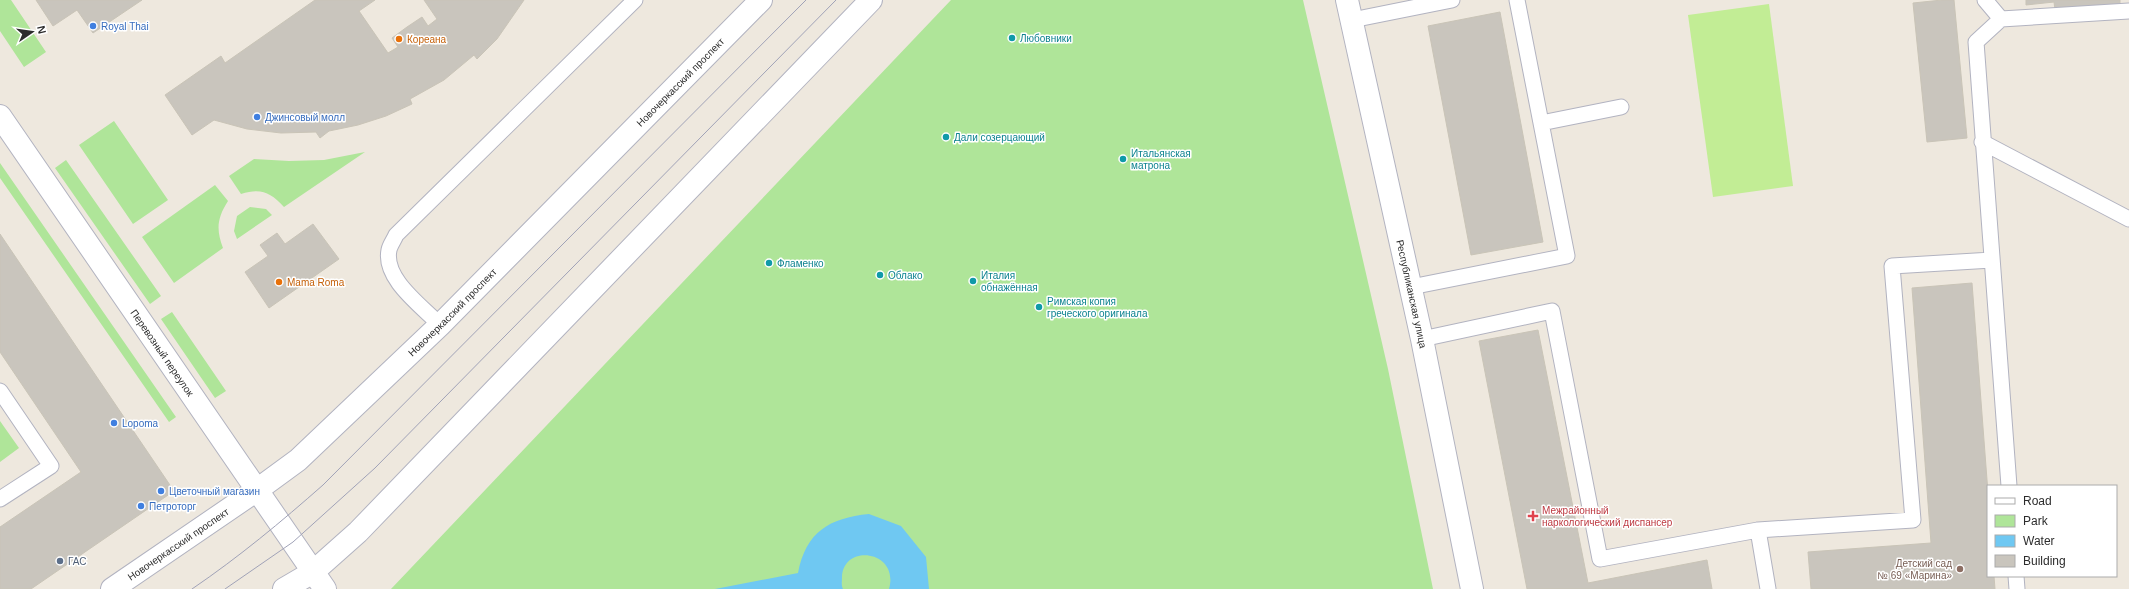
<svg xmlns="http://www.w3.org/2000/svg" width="2129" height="589" font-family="Helvetica,sans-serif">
<rect width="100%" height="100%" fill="#eee8de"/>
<!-- green -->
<path fill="#afe599" d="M0,0H11L46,52L24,67L0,31Z
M951,0H1303L1388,369L1433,589H391Z
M114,121L168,200L133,224L79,145Z
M365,152L284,207C270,192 261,188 241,194L229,176L254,159L289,161L324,160Z
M66,160L161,296L150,304L55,168Z
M0,163L176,417L169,422L0,178Z
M215,185L228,201C217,218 216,230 223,248L174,283L142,237Z
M250,207L266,209L272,215L237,239L234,231L237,216Z
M172,312L226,391L215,398L161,319Z
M0,421L19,448L0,462Z"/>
<!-- pitch -->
<path fill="#c2ed95" d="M1769,4L1793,186L1713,197L1688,15Z"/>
<!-- water -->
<path fill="#6fc8f2" d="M869,514L901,526L926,557L929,589H889C900,550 843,543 842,577C842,581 841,585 843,589H715L798,573C806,532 829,518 869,514Z"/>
<!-- building -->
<path fill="#c9c5bd" stroke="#c9c4b7" d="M36,0H142L93,33L77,10L53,26Z
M315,0H375L359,11L388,53L398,47L392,38L407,27L422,17L428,26L437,19L424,0H524L497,39L477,59L474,55L444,80L410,99L412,104L386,116L358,125L329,131L320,138L316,132L281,133L247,129L214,120L192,135L165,95L221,56L225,63Z
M1942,0H1954L1967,138L1927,142L1913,3Z
M2026,0H2120V4L2055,10L2054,2L2026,5Z
M1500,12L1543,242L1471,255L1428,26Z
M313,224L339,259L269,308L245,272L268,256L260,245L277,233L285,244Z
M0,234L174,491L31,589H0V527L81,472L0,352Z
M1972,283L1988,493V576H1994L1995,589H1811L1808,552L1931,543L1912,288Z
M1538,330L1588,583L1707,560L1712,589H1527L1479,341Z"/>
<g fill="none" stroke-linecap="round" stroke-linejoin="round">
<defs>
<path id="lane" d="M1985,0L2001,19L2129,11
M2001,19L1976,42L2009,486
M1352,20L1452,0
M1541,123L1621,107
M1982,142L2129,219
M1411,287L1567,256L1517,0
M440,325C422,306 383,279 389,250C390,245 394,240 396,235L635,0
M1422,339L1552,311L1600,559L1758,530L1913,520L1892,266L1992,260
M0,391L51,466L0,499
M1758,530L1768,589
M2016,576L2017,589"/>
<g id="street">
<path id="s1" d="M1347,0L1422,339L1472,589"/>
<path id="s2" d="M0,116L325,589"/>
</g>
<g id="secondary">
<path id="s3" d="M112,589L257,490L298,460L440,325L761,0"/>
<path d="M284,589L313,572L358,532L871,0"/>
</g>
</defs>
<!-- lane casing -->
<use href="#lane" stroke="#b2b3c0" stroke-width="17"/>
<!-- street casing -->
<use href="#street" stroke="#b2b3c0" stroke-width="24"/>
<!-- secondary casing -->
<use href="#secondary" stroke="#b2b3c0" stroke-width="24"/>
<!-- lane -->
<use href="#lane" stroke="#fff" stroke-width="15"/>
<!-- street -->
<use href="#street" stroke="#fff" stroke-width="22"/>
<!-- secondary -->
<use href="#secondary" stroke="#fff" stroke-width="22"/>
<!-- tram -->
<path stroke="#a0a2b7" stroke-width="1" d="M192,589C239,557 281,522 323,485L806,0
M225,589L293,542L375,468L836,0"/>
</g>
<!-- markers -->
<g fill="#3f7fe0" stroke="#fff" stroke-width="1.5">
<circle cx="93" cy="26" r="4"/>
<circle cx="257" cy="117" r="4"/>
<circle cx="114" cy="423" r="4"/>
<circle cx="161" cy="491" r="4"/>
<circle cx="141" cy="506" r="4"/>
</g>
<g fill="#0f9aa8" stroke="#fff" stroke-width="1.5">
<circle cx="1012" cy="38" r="4"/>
<circle cx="946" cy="137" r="4"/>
<circle cx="1123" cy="159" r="4"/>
<circle cx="769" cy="263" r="4"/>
<circle cx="880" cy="275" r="4"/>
<circle cx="973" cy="281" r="4"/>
<circle cx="1039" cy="307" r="4"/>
</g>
<g fill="#e8710a" stroke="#fff" stroke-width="1.5">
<circle cx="399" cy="39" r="4"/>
<circle cx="279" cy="282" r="4"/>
</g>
<path fill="#e0444e" stroke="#fff" stroke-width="1.5" d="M1531 510h4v4h4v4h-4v4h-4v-4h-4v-4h4z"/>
<circle fill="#5c6f8a" stroke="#fff" stroke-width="1.5" cx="60" cy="561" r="4"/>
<circle fill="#8d6e63" stroke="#fff" stroke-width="1.5" cx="1960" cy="569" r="4"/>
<g text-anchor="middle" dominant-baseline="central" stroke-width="3" stroke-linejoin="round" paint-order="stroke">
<!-- shop labels -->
<g font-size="10" fill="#366cbe" stroke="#fff" text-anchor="start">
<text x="101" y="26">Royal Thai</text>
<text x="265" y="117">Джинсовый молл</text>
<text x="122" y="423">Lopoma</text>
<text x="169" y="491">Цветочный магазин</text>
<text x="149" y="506">Петроторг</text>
</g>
<!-- culture labels -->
<g font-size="10" fill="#0d838f" stroke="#fff" text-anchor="start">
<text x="1020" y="38">Любовники</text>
<text x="954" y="137">Дали созерцающий</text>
<text x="1131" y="153">Итальянская<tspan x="1131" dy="12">матрона</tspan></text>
<text x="777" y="263">Фламенко</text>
<text x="888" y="275">Облако</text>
<text x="981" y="275">Италия<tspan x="981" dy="12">обнажённая</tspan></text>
<text x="1047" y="301">Римская копия<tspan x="1047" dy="12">греческого оригинала</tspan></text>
</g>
<!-- food labels -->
<g font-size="10" fill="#c56008" stroke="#fff" text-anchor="start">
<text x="407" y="39">Кореана</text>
<text x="287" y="282">Mama Roma</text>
</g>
<!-- street labels -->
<g font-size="10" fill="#2c2c2c" stroke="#fff">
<text stroke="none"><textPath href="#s3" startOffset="764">Новочеркасский проспект</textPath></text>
<text stroke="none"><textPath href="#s1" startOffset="301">Республиканская улица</textPath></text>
<text stroke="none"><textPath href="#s3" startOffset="440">Новочеркасский проспект</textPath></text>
<text stroke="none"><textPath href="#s2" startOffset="287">Перевозный переулок</textPath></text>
<text stroke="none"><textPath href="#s3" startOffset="80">Новочеркасский проспект</textPath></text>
</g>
<!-- health labels -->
<g font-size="10" fill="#be3a42" stroke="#fff" text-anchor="start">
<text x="1542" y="510">Межрайонный<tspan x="1542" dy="12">наркологический диспансер</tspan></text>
</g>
<!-- service labels -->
<g font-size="10" fill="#4e5e75" stroke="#fff" text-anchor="start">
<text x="68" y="561">ГАС</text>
</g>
<!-- education labels -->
<g font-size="10" fill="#785e54" stroke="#fff" text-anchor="end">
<text x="1952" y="563">Детский сад<tspan x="1952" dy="12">№ 69 «Марина»</tspan></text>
</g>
</g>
<!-- legend -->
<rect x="1987" y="485" width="130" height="92" fill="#ffffff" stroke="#ababab"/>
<rect x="1995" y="498" width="20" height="6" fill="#ffffff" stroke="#ababab"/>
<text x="2023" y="505" font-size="12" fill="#2c2c2c">Road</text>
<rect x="1995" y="515" width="20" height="12" fill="#afe599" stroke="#ababab"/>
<text x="2023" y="525" font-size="12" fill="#2c2c2c">Park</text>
<rect x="1995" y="535" width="20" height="12" fill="#6fc8f2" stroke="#ababab"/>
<text x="2023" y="545" font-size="12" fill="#2c2c2c">Water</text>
<rect x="1995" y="555" width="20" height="12" fill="#c9c5bd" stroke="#ababab"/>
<text x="2023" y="565" font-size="12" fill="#2c2c2c">Building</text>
<!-- north arrow -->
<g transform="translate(32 32) rotate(77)" stroke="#ffffff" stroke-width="3" paint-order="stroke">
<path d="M0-3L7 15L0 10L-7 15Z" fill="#2c2c2c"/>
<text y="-6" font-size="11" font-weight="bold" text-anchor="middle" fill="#2c2c2c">N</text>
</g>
</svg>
